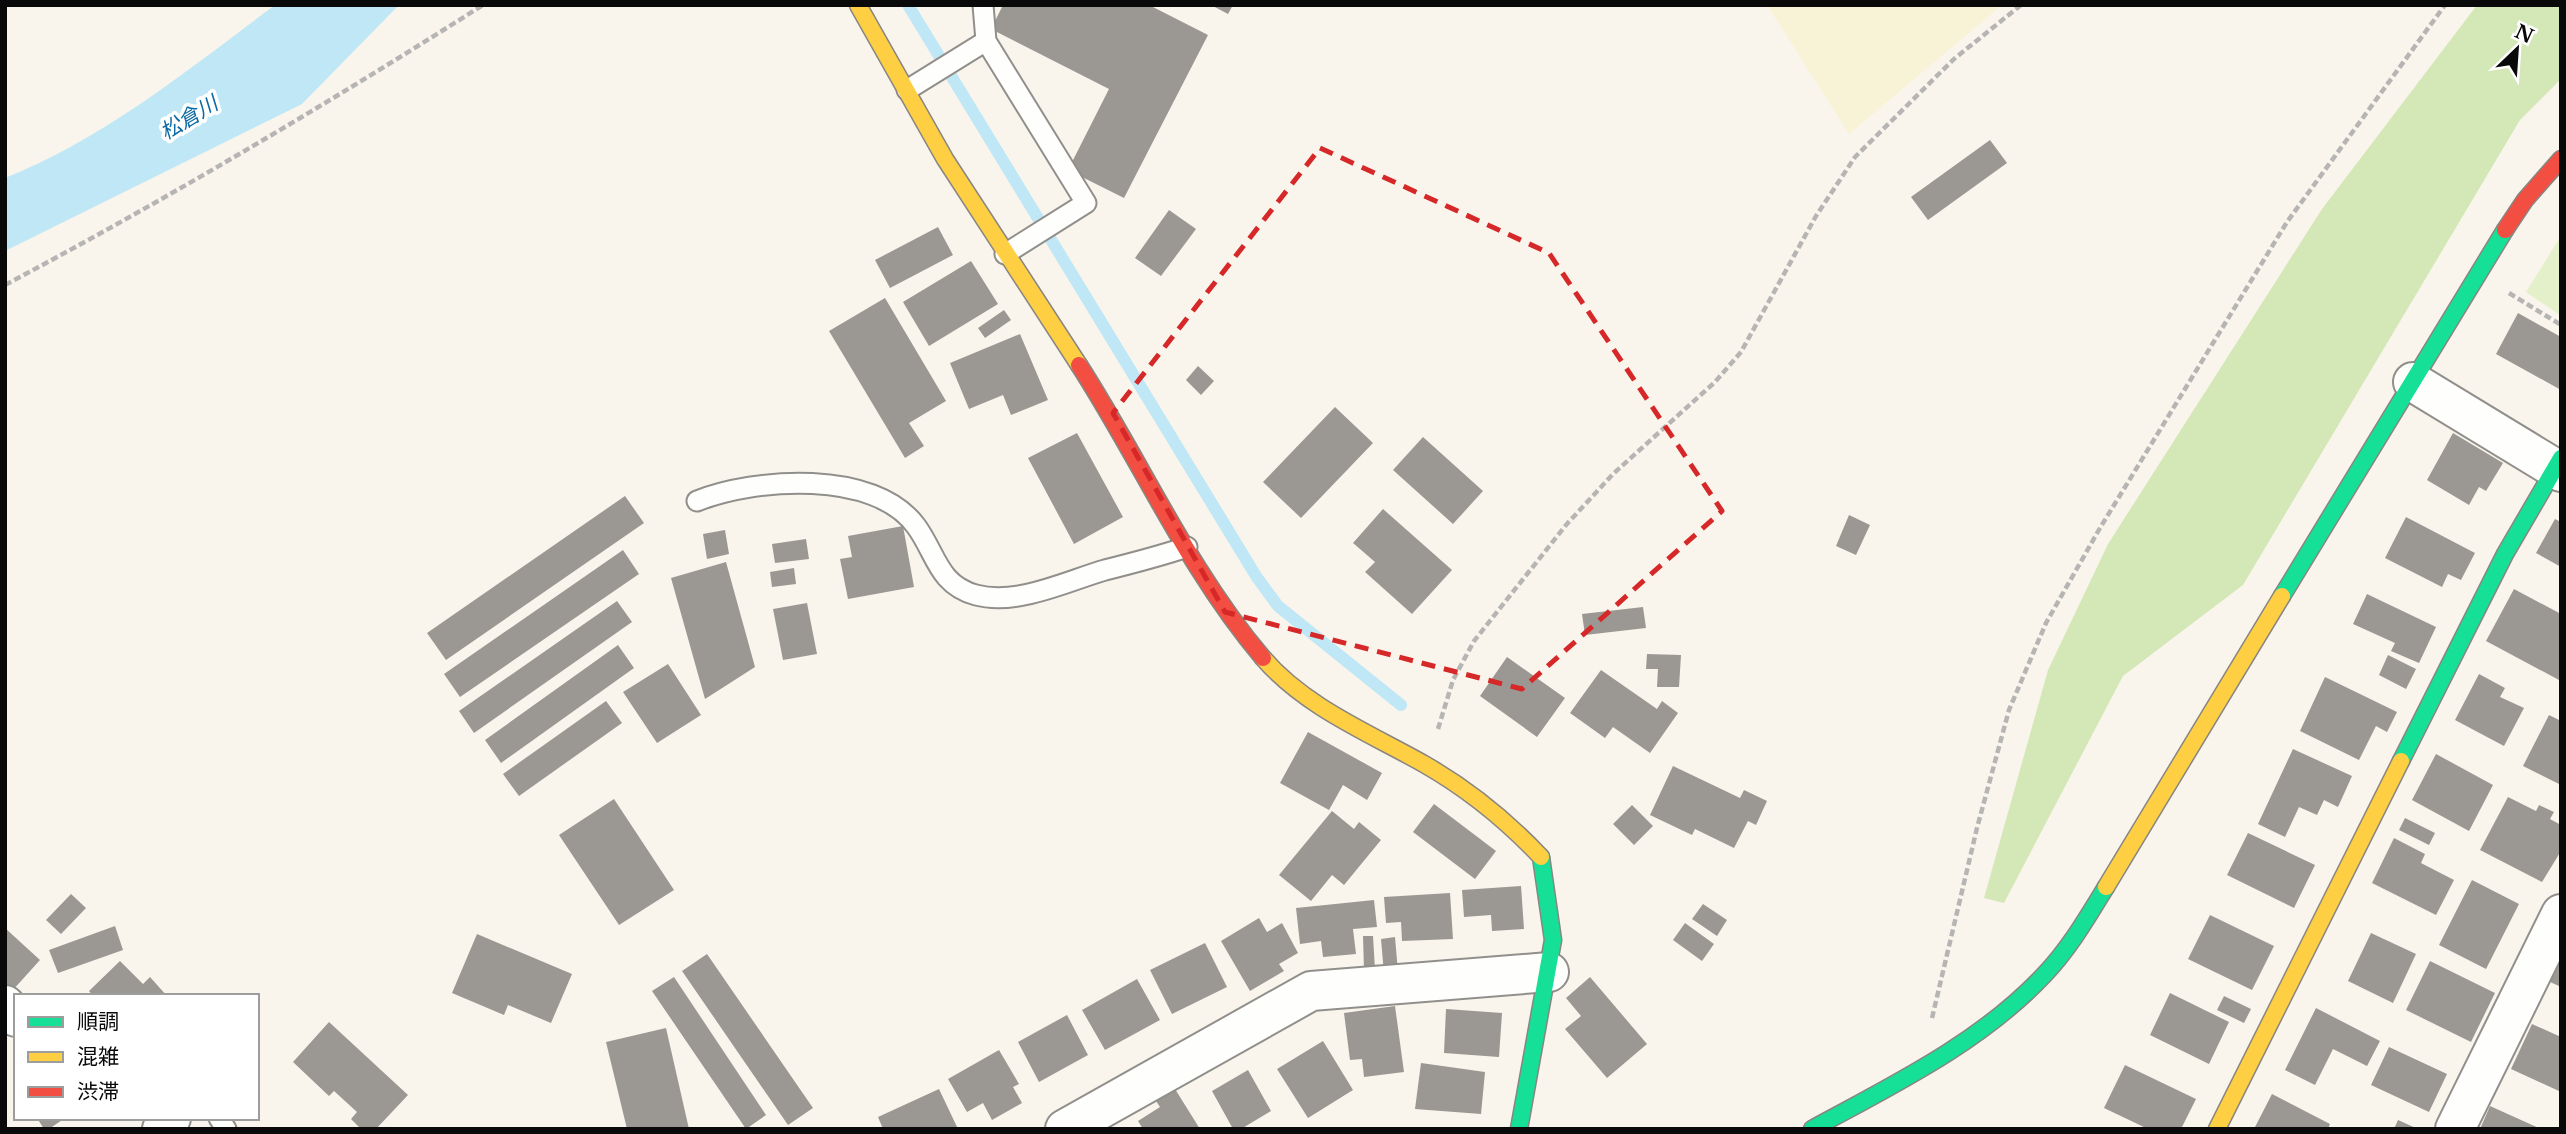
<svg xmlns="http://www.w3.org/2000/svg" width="2566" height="1134" font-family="'Libre Baskerville','Noto Sans JP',serif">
<rect width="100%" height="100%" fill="#f9f5ec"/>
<!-- farmland -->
<path fill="#f8f2d6" d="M1767,5H2002L1849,134Z"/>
<!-- green -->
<path fill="#e4f0c9" d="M2561,236V316L2526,292Z"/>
<!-- forest -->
<path fill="#d4e8b7" d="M2477,5H2561V79L2520,120L2243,585L2123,676L2004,903L1984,898L2048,670L2108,544L2322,209Z"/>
<!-- water -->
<path fill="#bfe7f6" d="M275,5H399L302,104L5,251V178C105,138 189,69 275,5Z"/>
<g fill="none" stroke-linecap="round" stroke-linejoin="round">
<!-- stream -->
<path stroke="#bfe7f6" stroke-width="12" d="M908,5L1256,576L1278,606L1401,705"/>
</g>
<!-- building -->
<path fill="#9b9893" d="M1003,5H1149L1208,35L1124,198L1068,170L1109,89L991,29Z
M1211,5H1233L1228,14Z
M1990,140L2007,163L1928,220L1911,197Z
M1169,210L1196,229L1161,276L1135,258Z
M938,227L953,255L890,288L875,260Z
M971,261L998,304L929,346L903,302Z
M885,298L946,401L909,423L924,446L905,458L829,331Z
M1004,310L1011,320L985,338L978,328Z
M2518,313L2561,337V390L2496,354Z
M1020,334L1048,400L1011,415L1003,395L969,409L950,363Z
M1198,366L1214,381L1201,395L1186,380Z
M1335,407L1373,443L1301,518L1263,482Z
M1077,433L1123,517L1074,544L1028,458Z
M2453,433L2503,463L2486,491L2479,487L2469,505L2427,480Z
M1423,437L1483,491L1453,524L1393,470Z
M625,496L644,523L446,660L427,633Z
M1383,509L1452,570L1412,614L1365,572L1375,562L1353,543Z
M1849,515L1870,525L1856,555L1836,546Z
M2406,517L2475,553L2461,580L2448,574L2442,587L2385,558Z
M2555,519L2561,522V567L2536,553Z
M903,526L914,587L848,599L840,559L852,557L848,536Z
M725,530L729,554L707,559L703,534Z
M806,539L809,559L775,563L772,544Z
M623,550L639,574L460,697L444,674Z
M726,562L755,667L705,699L671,578Z
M794,568L796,584L772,587L770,572Z
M2514,589L2561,614L2559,680L2486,641Z
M2367,594L2436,627L2419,663L2391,651L2395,643L2353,624Z
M617,601L632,622L474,733L459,711Z
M807,603L817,654L783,660L773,609Z
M1643,607L1646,628L1585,635L1582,614Z
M618,645L634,668L501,763L485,740Z
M1647,654L1681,655L1679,687H1657L1658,669H1646Z
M2388,655L2416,669L2406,689L2379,675Z
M1507,657L1565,698L1537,737L1480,696Z
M668,664L701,715L657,743L623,692Z
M1601,670L1657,709L1662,701L1678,713L1650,753L1613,727L1605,738L1570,713Z
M2479,674L2505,688L2500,697L2524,708L2504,746L2455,720Z
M2325,677L2397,712L2387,732L2376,726L2359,760L2300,731Z
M606,701L622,723L519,796L503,774Z
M2549,715L2561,721V785L2523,766Z
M1308,732L1382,773L1367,800L1343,785L1329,810L1280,783Z
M2293,749L2352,776L2338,807L2324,800L2317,815L2299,807L2285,837L2258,824Z
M2436,754L2493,785L2469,831L2412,800Z
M1673,766L1740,798L1744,790L1767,801L1756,825L1748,821L1734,848L1695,829L1692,835L1650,815Z
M2508,797L2536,811L2539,805L2554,812L2550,819L2561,825V851L2542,882L2480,850Z
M614,799L674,890L619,925L559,835Z
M1434,804L1496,851L1475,879L1413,832Z
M1632,805L1653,826L1634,845L1613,824Z
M1332,811L1354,829L1359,822L1381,840L1344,885L1332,875L1311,901L1279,875Z
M2405,818L2435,833L2429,845L2399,830Z
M2248,833L2315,865L2294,908L2227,875Z
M2394,838L2425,854L2421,863L2454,880L2436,915L2372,883Z
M2472,880L2519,904L2486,969L2439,945Z
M1521,886L1524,929L1492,931L1491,915L1464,917L1462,890Z
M1450,893L1453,939L1402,941L1401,922L1386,923L1384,897Z
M71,894L86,908L61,934L46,920Z
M1374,900L1377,927L1353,929L1356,954L1323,957L1321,941L1300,944L1296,908Z
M1703,904L1727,920L1717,936L1692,919Z
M2210,915L2274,946L2252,990L2188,959Z
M1259,918L1267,932L1282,923L1298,953L1279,964L1284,971L1250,991L1221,941Z
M1685,923L1714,944L1702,961L1673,940Z
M115,926L123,950L58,973L49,950Z
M5,928L40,960L12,991L5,985Z
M2371,933L2416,954L2393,1003L2348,981Z
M477,934L572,974L551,1023L508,1005L504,1015L452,993Z
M1363,936H1373L1375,970H1364Z
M1395,937L1398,972L1384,974L1381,939Z
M1205,943L1227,987L1172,1014L1150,970Z
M707,954L813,1108L788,1125L682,971Z
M2561,955V987L2548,981Z
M120,961L143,984L150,977L167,996H93L89,991Z
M2430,961L2495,993L2471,1042L2406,1010Z
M674,977L766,1115L746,1129L652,991Z
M1590,977L1647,1044L1607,1078L1565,1029L1581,1016L1566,998Z
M1137,979L1160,1020L1105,1050L1082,1010Z
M2170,993L2229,1022L2209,1064L2150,1035Z
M2224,996L2251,1009L2244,1023L2217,1010Z
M1395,1006L1404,1072L1364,1077L1362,1059L1350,1060L1344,1013Z
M2316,1008L2380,1041L2367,1066L2333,1049L2315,1085L2285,1070Z
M1446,1009L1502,1013L1499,1057L1444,1053Z
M1067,1015L1088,1055L1039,1082L1018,1042Z
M329,1022L408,1095L376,1129H361L351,1119L357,1112L334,1091L329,1096L293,1062Z
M2532,1024L2561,1037V1092L2511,1069Z
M666,1028L689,1129H627L606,1042Z
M1323,1041L1353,1090L1308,1118L1277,1069Z
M2389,1047L2447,1074L2429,1112L2371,1085Z
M999,1050L1019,1084L1013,1087L1022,1103L992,1120L983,1103L967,1112L948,1079Z
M1421,1063L1485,1072L1481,1114L1415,1109Z
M2125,1065L2196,1099L2181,1129H2148L2104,1108Z
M1248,1070L1271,1111L1241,1129H1233L1212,1091Z
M939,1089L958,1129H883L878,1117Z
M1175,1089L1200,1129H1143L1138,1121L1160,1107L1156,1101Z
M2272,1094L2330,1124L2328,1129H2254Z
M2490,1106L2541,1129H2480Z
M37,1118H65L49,1129H44Z
M2398,1120L2418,1129H2394Z"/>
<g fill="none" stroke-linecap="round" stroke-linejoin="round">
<defs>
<path id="lane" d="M983,5L986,41L1086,203L1005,254
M907,90L986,41
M697,501C755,478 874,469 916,526C936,553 938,585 976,595C1017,606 1067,581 1105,570C1133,563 1160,556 1187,547
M219,1118L226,1129"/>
<path id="street" d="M2413,382L2561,472
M5,1005L16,1017
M162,1129L171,1118
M1065,1129L1311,991L1549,972
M2455,1129L2561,914"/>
<path id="fast" d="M2282,596L2505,230
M2401,761L2505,554L2561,458
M1519,1129L1553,940L1541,857
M1812,1129C1893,1085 1980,1043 2044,975C2069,949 2087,918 2106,887"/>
<path id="slow" d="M858,5L945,159L1079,365
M1263,658C1305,707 1369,733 1424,764C1466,788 1508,822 1541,857
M2106,887L2282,596
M2217,1129L2401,761"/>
<path id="jam" d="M2505,230L2525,200L2561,159
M1079,365C1141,461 1188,570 1263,658"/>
</defs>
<!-- lane casing -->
<use href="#lane" stroke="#918f8b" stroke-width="23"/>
<!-- street casing -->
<use href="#street" stroke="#918f8b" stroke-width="42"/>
<!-- fast casing -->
<use href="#fast" stroke="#888682" stroke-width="19"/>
<!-- slow casing -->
<use href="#slow" stroke="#888682" stroke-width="19"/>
<!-- jam casing -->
<use href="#jam" stroke="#888682" stroke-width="19"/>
<!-- path -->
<path stroke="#b6b5b4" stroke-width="4.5" stroke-dasharray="7 3.5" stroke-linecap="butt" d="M5,285C169,198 327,104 483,5
M2509,293L2561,325
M1438,729L1453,680L1474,641L1566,525L1613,474L1715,382L1741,352L1816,216L1855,157L1954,59L2021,5
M1932,1018L1977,828L2009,710L2046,623L2100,528L2287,222L2445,5"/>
<!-- lane -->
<use href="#lane" stroke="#fefefc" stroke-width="19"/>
<!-- street -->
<use href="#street" stroke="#fefefc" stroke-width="38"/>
<!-- fast -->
<use href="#fast" stroke="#16e098" stroke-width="16"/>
<!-- slow -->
<use href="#slow" stroke="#ffcf43" stroke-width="16"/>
<!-- jam -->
<use href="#jam" stroke="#f24e42" stroke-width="16"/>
</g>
<!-- marked area -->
<path fill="none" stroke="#d62828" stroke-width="5" stroke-dasharray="14 9" stroke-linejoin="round" d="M1320,148L1549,253L1722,511L1522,689L1225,612L1113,413Z"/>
<g text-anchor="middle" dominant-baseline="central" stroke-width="7" stroke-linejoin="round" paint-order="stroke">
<!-- water labels -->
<g font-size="21" font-style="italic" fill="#0b6aa3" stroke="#fff">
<text transform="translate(189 118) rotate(-31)">松倉川</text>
</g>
</g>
<!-- border -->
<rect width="2566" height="1134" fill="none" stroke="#090909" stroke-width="14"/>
<!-- legend -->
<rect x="14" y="994" width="245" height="126" fill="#ffffff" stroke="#9d9d9d" stroke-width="2"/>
<rect x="28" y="1017" width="35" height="10" fill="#16e098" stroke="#9d9d9d" stroke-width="2"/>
<text x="77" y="1029" font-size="21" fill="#090909">順調</text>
<rect x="28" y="1052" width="35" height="10" fill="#ffcf43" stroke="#9d9d9d" stroke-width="2"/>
<text x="77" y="1064" font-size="21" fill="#090909">混雑</text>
<rect x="28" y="1087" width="35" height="10" fill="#f24e42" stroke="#9d9d9d" stroke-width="2"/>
<text x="77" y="1099" font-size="21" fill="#090909">渋滞</text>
<!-- north arrow -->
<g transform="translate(2517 49) rotate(25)" stroke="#ffffff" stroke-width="5" paint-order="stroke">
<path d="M0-5L12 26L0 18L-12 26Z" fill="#090909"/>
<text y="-10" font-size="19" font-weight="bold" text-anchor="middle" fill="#090909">N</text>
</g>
</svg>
